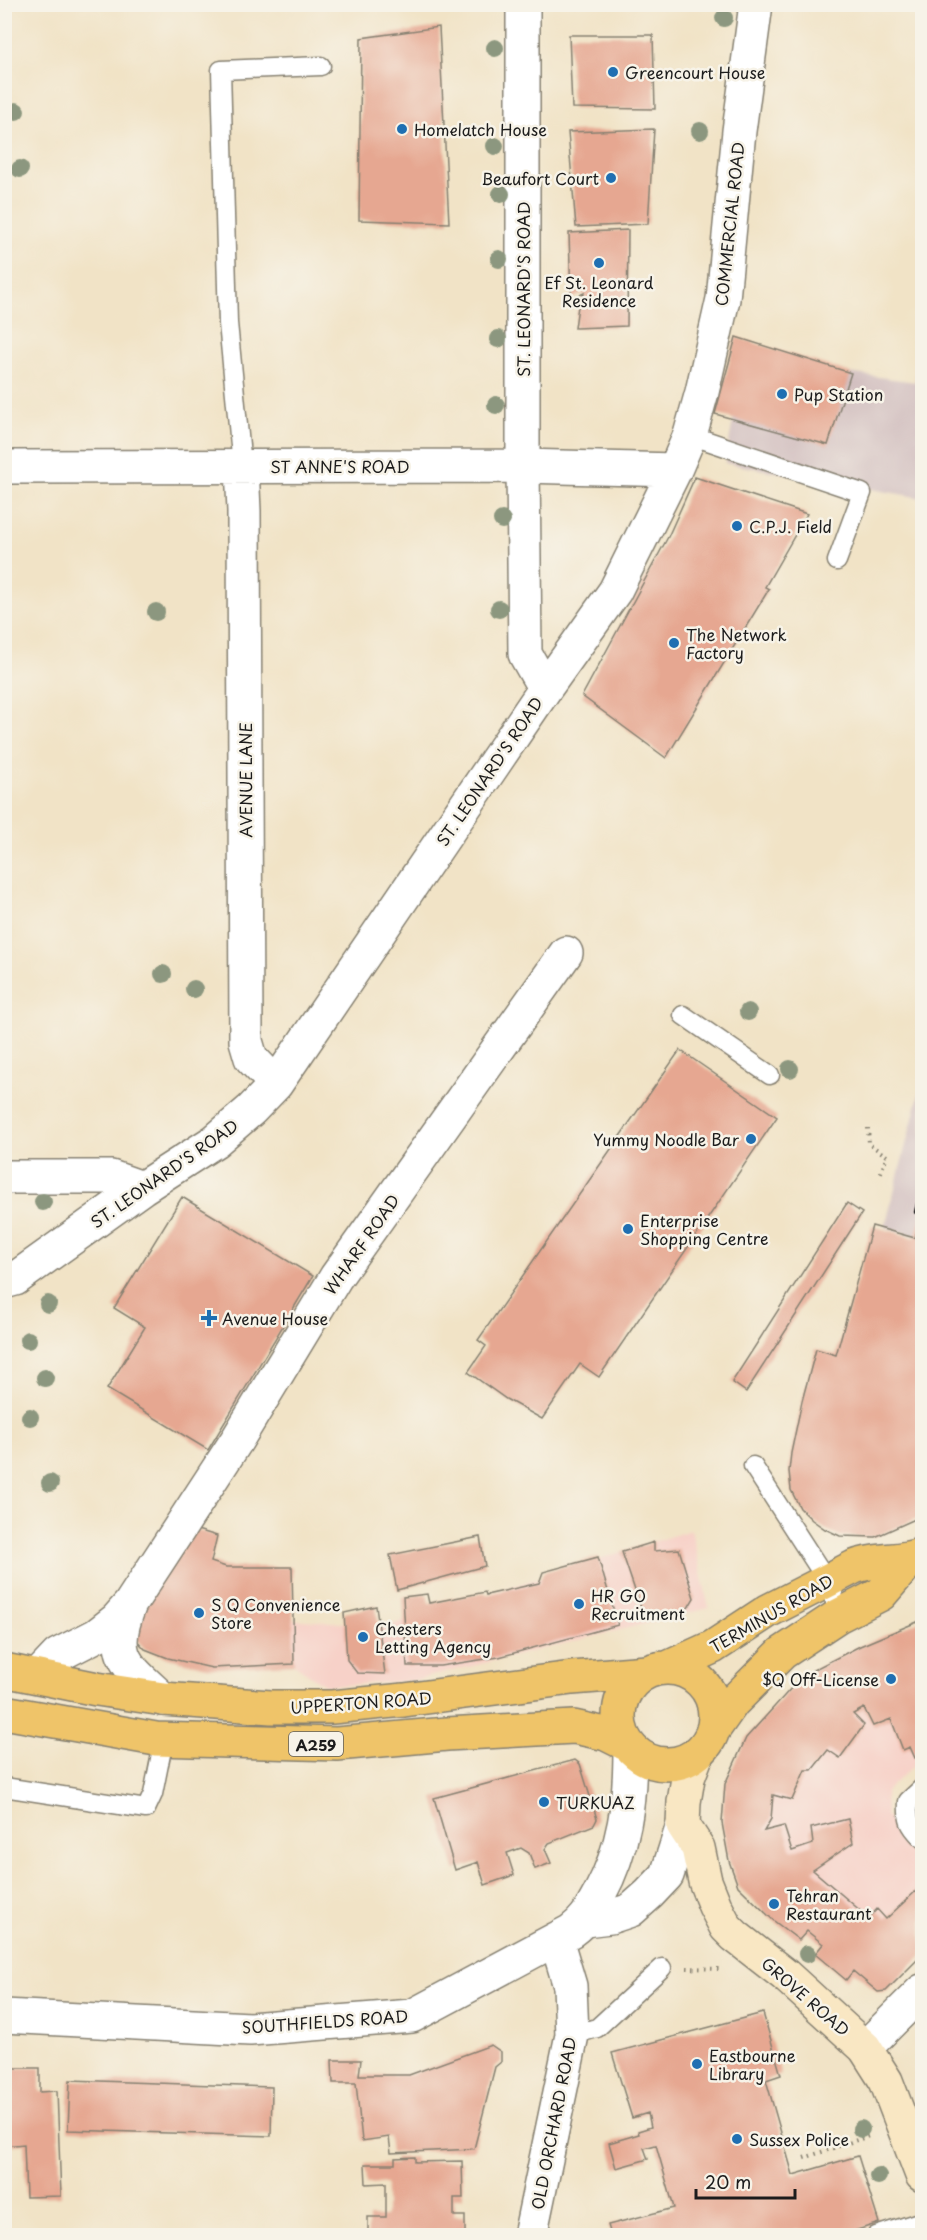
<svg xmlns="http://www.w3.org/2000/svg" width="927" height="2240" font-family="'Playpen Sans',sans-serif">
<rect width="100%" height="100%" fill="#f7f3e8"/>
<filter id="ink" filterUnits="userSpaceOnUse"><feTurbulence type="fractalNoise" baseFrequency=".0167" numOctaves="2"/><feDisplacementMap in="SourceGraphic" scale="12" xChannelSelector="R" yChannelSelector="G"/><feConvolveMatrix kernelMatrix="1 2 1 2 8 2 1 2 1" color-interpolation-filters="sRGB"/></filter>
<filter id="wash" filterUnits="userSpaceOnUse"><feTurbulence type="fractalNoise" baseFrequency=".008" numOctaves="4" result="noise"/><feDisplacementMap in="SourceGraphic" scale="24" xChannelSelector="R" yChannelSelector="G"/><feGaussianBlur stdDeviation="1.35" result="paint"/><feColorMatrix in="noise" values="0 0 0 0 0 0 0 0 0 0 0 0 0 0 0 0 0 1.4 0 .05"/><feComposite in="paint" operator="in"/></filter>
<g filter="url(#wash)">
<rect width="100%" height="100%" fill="#f1e3c6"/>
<!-- built -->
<path fill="#f7d1c8" d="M691,1530L709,1608L411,1681L326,1686L294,1664L212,1668L168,1658L186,1612L388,1626Z
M922,1620V1758L885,1792L886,1815L922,1853V1955L886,1991L878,1992L749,1882L739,1856L818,1668L860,1646Z"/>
<!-- industrial -->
<path fill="#d2bfc0" d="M922,340V498L725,463L745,359L915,382Z
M922,1083V1238L885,1227Z"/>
<g id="blocks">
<!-- building -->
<path fill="#e6a791" d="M439,27L449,223L359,220L361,38Z
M569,35H653L655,109L572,108Z
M654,129L648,224L576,227L568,132Z
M628,230L627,326L575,328L578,306L582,305L584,293L571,299L569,233Z
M736,337L851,373L828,445L715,414Z
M695,477L807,514L765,587L769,589L666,758L582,696L668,537Z
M680,1050L777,1117L599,1377L580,1364L542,1419L506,1399L468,1372L486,1346L478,1340Z
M182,1197L313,1276L208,1450L107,1389L145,1327L114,1308Z
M847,1203L862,1213L746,1392L732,1382Z
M922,1214V1516L875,1537L840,1536L825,1529L812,1520L800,1508L791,1490L789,1471L791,1453L802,1401L816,1349L836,1355L872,1226L915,1238Z
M184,1526L217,1536L211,1562L226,1567H292L294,1664L212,1668L168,1658L145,1649L132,1635Z
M480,1537L485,1566L397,1590L390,1555Z
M654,1542V1551L679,1549L694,1598L688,1608L666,1618L664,1612L644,1617L622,1552Z
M598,1557L618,1625L499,1657L440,1666H407L403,1597L427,1594L429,1603L485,1592L486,1595L539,1583L543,1572Z
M376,1606L385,1674L357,1673L347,1660L344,1613Z
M922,1620V1752L915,1758L910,1747L903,1750L891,1719L873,1726L864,1708L853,1714L864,1725L840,1758L828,1750L812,1770H805L792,1800L773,1795L771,1819L764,1831L784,1826L792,1851L813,1844L811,1828L848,1819L853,1843L813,1870L869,1918L877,1909L886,1919L916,1891L922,1898V1955L886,1991L878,1992L853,1971L846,1980L815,1954L823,1944L807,1931L799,1940L774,1921L738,1886L729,1861L722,1823L725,1784L746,1738L803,1675L860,1646Z
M575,1760L580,1764L597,1819L594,1825L549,1843L545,1849L551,1863L535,1869L529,1853L521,1848L507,1853L514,1875L485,1885L478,1862L455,1870L434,1798Z
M763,2013L781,2075L766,2080L793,2175L858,2156L879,2223L842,2235H801L799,2229L777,2235H611L608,2225L674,2208L656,2145L644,2148L648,2159L616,2168L609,2143L639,2134L638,2131L651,2127L648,2113L632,2118L612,2053Z
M491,2045L501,2052V2062L495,2067L474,2149L391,2153L389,2137L362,2141L356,2083H333L332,2060H361L359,2075H409Z
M4,2068H40V2092L57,2091L61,2196L26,2197L24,2144L4,2146Z
M70,2080L272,2087L271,2136L68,2130Z
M415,2157V2162L462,2161L463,2198H454V2216H465V2235H368V2217H386V2183L366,2184L365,2164H395V2158Z"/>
</g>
</g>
<g filter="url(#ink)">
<use href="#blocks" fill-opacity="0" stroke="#868071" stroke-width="1.5"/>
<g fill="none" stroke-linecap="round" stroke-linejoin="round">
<defs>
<path id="lane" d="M690,435L862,493L837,561
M242,466L228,323L221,70L321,66
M683,1015L770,1075
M753,1466L826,1579L833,1593L838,1616
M4,1787L146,1809L153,1794L164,1739
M922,1788L908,1801C907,1820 909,1825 922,1838
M572,2035L597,2028L662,1968
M876,2236L922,2221"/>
<path id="street" d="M242,466L244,511L246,1041L251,1058L276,1084
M4,467L523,466L675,470
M545,689L615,591L675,470L690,435L702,392L723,299L739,131L756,4
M4,1177H111L142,1188
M4,1282L15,1279L142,1188L215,1141L251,1110L276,1084L545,689L525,654L523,466V4
M130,1604C109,1656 126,1665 163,1699
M38,1676L58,1655L97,1635L116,1620L130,1604L237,1440L336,1277L566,953
M585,1920L610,1917L631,1910L649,1894L667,1875L683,1825
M4,2016L250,2029L412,2016L571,1931C586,1920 590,1911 599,1895C625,1847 630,1802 630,1748
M865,2048L922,1991
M530,2236L572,2035L570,1986L556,1939"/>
<path id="secondary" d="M697,1754L688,1778L684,1802L683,1825L698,1848L705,1881L715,1906L726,1927L735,1936L785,1975L865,2048L886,2081L922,2175"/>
<path id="primary" d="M619 1716a48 48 0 1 1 96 0a48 48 0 1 1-96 0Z
M667,1668L713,1647L768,1611L854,1567C876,1558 901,1563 922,1554
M4,1670L97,1689L163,1699L271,1707H332L404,1700L572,1678L647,1672
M4,1712L156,1739L337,1744L447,1734L574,1727L606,1734L626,1744
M714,1729L733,1702L782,1653L838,1616L881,1594L912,1558"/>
</defs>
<!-- lane casing -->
<use href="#lane" stroke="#868071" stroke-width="21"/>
<!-- street casing -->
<use href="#street" stroke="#868071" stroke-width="36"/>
<!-- secondary casing -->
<use href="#secondary" stroke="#868071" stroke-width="36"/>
<!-- primary casing -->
<use href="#primary" stroke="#868071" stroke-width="36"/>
<!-- path -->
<path stroke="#868071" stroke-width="4" stroke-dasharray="1.5 4.5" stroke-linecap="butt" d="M868,1128L869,1144L887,1156L880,1175
M687,1968L721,1969
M804,2158L872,2135"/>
<!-- lane -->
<use href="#lane" stroke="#fff" stroke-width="18"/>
<!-- street -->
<use href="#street" stroke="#fff" stroke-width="33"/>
<!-- secondary -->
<use href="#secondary" stroke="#f9e7c3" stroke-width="33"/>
<!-- primary -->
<use href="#primary" stroke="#efc469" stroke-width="33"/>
<!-- rail -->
<path stroke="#1c1c1c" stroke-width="4.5" d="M916,1212L922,1188"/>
</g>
<!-- trees -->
<g fill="#8c977f">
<circle cx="724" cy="18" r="9"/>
<circle cx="495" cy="48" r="9"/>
<circle cx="16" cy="111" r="9"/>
<circle cx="700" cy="131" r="9"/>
<circle cx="495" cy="146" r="9"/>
<circle cx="20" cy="169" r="9"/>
<circle cx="501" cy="194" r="9"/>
<circle cx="499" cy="259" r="9"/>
<circle cx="498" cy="339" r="9"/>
<circle cx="496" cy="405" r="9"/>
<circle cx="502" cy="520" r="9"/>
<circle cx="499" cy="609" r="9"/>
<circle cx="156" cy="612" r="9"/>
<circle cx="163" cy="974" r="9"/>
<circle cx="194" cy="989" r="9"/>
<circle cx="748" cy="1012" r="9"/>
<circle cx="790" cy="1069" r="9"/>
<circle cx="43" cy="1202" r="9"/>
<circle cx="48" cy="1304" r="9"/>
<circle cx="28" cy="1340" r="9"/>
<circle cx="45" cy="1378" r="9"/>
<circle cx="30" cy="1417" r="9"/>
<circle cx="50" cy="1483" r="9"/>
<circle cx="807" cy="1954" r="9"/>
<circle cx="861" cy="2129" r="9"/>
<circle cx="878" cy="2176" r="9"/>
</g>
</g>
<!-- markers -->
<g fill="#1f6fb2" stroke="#f7f3e8" stroke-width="2">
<circle cx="613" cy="72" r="6"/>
<circle cx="402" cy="129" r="6"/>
<circle cx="611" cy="178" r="6"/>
<circle cx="599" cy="263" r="6"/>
<circle cx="782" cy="394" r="6"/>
<circle cx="737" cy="526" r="6"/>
<circle cx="674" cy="643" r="6"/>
<circle cx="751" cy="1139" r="6"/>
<circle cx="628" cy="1229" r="6"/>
<path d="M206 1309h6v6h6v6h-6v6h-6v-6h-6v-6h6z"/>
<circle cx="579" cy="1604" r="6"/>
<circle cx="199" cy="1613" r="6"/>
<circle cx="363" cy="1637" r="6"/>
<circle cx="891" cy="1679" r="6"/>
<circle cx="544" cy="1802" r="6"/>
<circle cx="774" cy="1904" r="6"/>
<circle cx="697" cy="2064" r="6"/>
<circle cx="737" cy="2139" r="6"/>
</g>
<g text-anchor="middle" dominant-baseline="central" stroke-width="5" stroke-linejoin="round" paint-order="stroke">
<!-- shield labels -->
<rect fill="#f7f3e8" stroke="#5e5c59" stroke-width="1.5" x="289" y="1732" width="54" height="24" rx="4.5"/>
<g font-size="15" font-weight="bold" fill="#1c1c1c">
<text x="316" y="1744">A259</text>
</g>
<!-- poi labels -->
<g font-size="16" fill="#1c1c1c" stroke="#f7f3e8" text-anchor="start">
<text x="625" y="72">Greencourt House</text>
<text x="414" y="129">Homelatch House</text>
<text x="599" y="178" text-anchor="end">Beaufort Court</text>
<text x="599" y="282" text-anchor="middle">Ef St. Leonard<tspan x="599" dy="18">Residence</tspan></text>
<text x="794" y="394">Pup Station</text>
<text x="749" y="526">C.P.J. Field</text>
<text x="686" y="634">The Network<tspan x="686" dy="18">Factory</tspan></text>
<text x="739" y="1139" text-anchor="end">Yummy Noodle Bar</text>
<text x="640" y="1220">Enterprise<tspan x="640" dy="18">Shopping Centre</tspan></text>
<text x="222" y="1318">Avenue House</text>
<text x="591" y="1595">HR GO<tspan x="591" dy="18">Recruitment</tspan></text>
<text x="211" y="1604">S Q Convenience<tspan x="211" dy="18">Store</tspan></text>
<text x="375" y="1628">Chesters<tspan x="375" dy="18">Letting Agency</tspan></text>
<text x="879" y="1679" text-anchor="end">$Q Off-License</text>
<text x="556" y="1802">TURKUAZ</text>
<text x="786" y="1895">Tehran<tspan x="786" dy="18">Restaurant</tspan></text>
<text x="709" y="2055">Eastbourne<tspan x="709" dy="18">Library</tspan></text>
<text x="749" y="2139">Sussex Police</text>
</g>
<!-- street labels -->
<g font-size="16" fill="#1c1c1c" stroke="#f7f3e8">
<text transform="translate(729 224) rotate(-84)">COMMERCIAL ROAD</text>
<text transform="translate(523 289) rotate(-90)">ST. LEONARD'S ROAD</text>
<text x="340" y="466">ST ANNE'S ROAD</text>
<text transform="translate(489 771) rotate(-56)">ST. LEONARD'S ROAD</text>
<text transform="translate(245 780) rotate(-90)">AVENUE LANE</text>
<text transform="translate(164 1173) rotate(-35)">ST. LEONARD'S ROAD</text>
<text transform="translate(361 1244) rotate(-55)">WHARF ROAD</text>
<text transform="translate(771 1613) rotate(-30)">TERMINUS ROAD</text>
<text transform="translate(361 1702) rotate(-4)">UPPERTON ROAD</text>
<text transform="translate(806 1996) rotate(41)">GROVE ROAD</text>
<text transform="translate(325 2021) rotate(-4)">SOUTHFIELDS ROAD</text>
<text transform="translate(553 2123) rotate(-79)">OLD ORCHARD ROAD</text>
</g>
</g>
<!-- margin -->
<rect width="927" height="2240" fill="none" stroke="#f7f3e8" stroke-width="24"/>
<!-- scale -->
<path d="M696 2189v9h99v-9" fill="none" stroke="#1c1c1c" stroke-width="3"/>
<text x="705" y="2189" font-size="18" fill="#1c1c1c" stroke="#f7f3e8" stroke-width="4.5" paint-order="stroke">20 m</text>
</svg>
